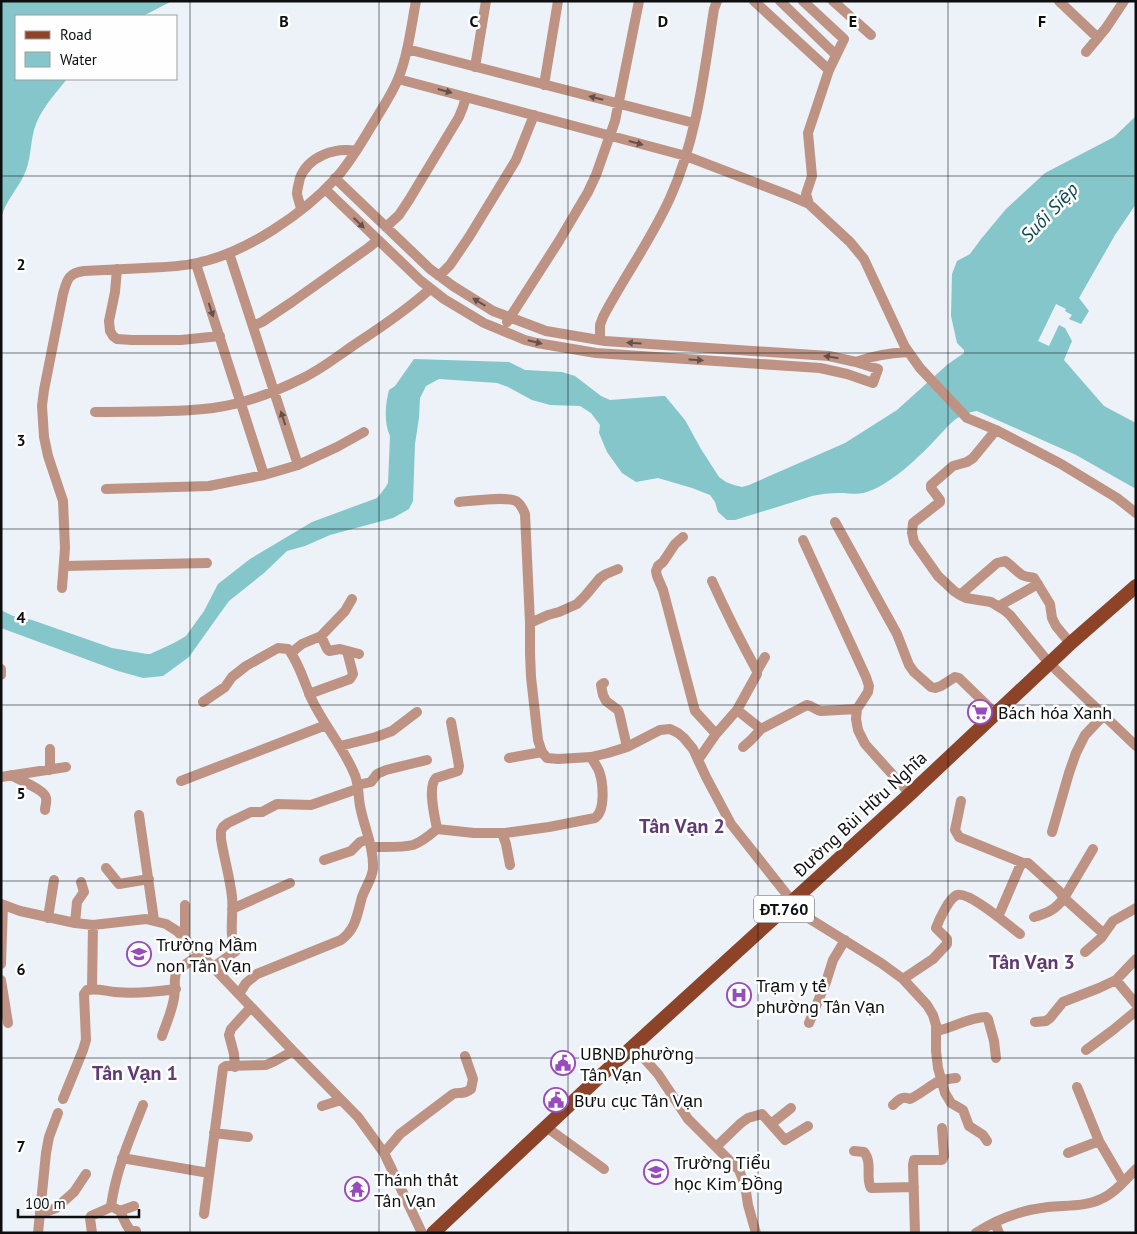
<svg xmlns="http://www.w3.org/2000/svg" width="1137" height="1234" font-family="'PT Sans',sans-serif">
<rect width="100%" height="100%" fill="#ecf2f7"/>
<!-- water -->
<path fill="#84c6ca" d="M1,1H172L143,16H16V79H67C55,94 39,111 34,130C30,145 31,161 24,175C17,190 4,203 1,219Z
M1136,116V204L1115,235L1079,298L1089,311L1081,324L1069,319L1072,315L1065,311L1066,309L1056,304L1038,341L1049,346L1059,325L1065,328L1072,341L1064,360L1104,406L1136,423V489L1076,455L977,411C954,415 950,425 935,440C919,457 894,481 872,490C859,496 852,493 839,493C830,493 821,494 812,496C805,498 797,501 790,503C772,509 753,514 735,520H727L718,512L715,502L710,495L692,488L658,478L636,482L622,473L607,452L599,433L600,425L591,413L580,406L550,405L532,400L508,387L497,383L439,379L426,386L420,398L419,418L415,444L413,501L409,509L393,518L330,535L305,546L287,551L264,573L229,601L221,612L189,657L163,676L143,678L118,671L1,628V610L13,616L32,620L112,648L147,654H150L174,643L186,636L204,611L218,584L250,559L312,522L377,498L385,488L388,483L390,436C384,423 385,405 389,390L395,386L414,359L509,362L525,370L562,372L575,376L601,396L610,400L662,396H665L685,420L701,449L719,477L726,482L734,485L742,487L749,485L845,443L897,410L948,364L964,353V350L957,343L951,316L952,274L957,261L970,254L981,239L1006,209L1045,173L1114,137Z"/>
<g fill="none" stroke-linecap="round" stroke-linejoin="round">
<!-- minor -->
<path stroke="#be9384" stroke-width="10" d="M754,1L829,70
M780,1L836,55
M803,1L844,39L829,70L808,133L812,176L806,194L809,204L850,242L864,259L905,347L920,368L967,418L996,430L1061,464L1117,498L1136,513
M833,1L871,35
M1059,1L1098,38
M407,49L694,123
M1086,52L1106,28L1124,1
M475,67L486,1
M398,79L686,156L788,195L809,204
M544,85L558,1
M325,189L421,281L444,299L484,323L525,340L537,343L596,353L820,368L847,374L873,383L878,369L856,362L829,356L605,341L546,331L493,311L453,286L430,269L335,178
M301,209C300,204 298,199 297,194C297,189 299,183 300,178C308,157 334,147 356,151
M386,227L399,215L409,200L459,117L463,107L466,97
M229,253L298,465
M196,264L264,475
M117,269L115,292L109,321L110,331L113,336L117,339L132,340H181L220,336
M439,276L450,265L469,237L516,160L534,115
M507,322L559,241L588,192L596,175L615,121L639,1
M253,326L262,322L292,302L368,248L378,240
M600,340V325L603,317C624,277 651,240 670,198C697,139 704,72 714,9L717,1
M856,362C874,355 889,353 908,352
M95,412C134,411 174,413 213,408C244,404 275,392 303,378C322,369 339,355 357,343C383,326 408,309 430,289
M996,430L973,458L967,462L953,466L931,485V488L940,500V502L913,523L912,533L914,542L938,576L954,591L960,595L966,598L991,602L1004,610L1010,615L1049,663L1136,746
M106,489L209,486L264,475L298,465L337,447L364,432
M459,502C472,501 505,496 516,501C521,504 523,509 525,514L530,623V653L531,677L538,740L542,752L547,758L558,759L591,757L608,753L627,747L660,730L670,729L678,733L684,738L693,749L706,777L731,824L792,901L810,919L881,963L903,979L927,1005L933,1015L936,1025V1051L938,1068L945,1093L951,1103L963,1110L969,1126L983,1135L987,1141
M835,522L897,634L909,665L914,672L931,687L935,688L941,686L955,677L959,678L995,713
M683,537L675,544L663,562L658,566L656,571L657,576L663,590L695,711L716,734
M803,540L866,677L869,686L868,692L857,709L856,719L858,730L865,744L910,794
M64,566L207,563
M712,581C726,612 741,642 757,671
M62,588L65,548L63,501L48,456L44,437L42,406L44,390L63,294C67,280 68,273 84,271C104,270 124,269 145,268C164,267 183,267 201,262C247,252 304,213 335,179C351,162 362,141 374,122C382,108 392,94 398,79C408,55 411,27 416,1
M960,595L997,563L1005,561C1011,565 1016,571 1022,575C1027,578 1030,576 1034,578L1050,604L1052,618L1056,626L1070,643
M999,606L1038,584
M530,623L548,615L559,612L577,604L585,596L600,578L606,574L618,569
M321,636L327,649L329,651L340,649L359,654
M291,653L302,644L321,636L345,611L352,599
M1,669V675
M604,683L601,685L603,695L606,701L618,710L619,712L627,747
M309,694L350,679L353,674L347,651
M203,702L225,687L232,677L246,666L278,648L288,649C299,662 305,685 312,700C324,725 343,747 354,773C359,783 358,795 360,806C364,827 374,847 373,869C372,879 365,888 362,897C357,915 356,929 341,940L257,974L246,983L239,994
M737,710L761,729L807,705C813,706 815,710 821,711L857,709
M340,746L376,737L392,731L417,712
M743,747L751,740L761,729
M50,749V770
M509,758L542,752
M698,760L716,734L737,710L757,674V671L765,657
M11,775C19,780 45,790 46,798C47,802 45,807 45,810
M1,777L66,767
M181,781L326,725
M358,785L371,782L377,774L386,770L427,760
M961,801L955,830L959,837L1023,863
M139,815L154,920
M437,829C435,817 427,787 436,778L458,771L459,766L451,722
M1052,832L1069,773L1076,753L1085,735L1104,715
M502,833L506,844L510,865
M371,847C385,847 400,848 413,845C422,842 430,835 437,829L474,833H505L549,827L595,818C606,810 603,782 599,771C597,766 593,761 591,757
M324,860L351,851L360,842L369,839
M106,868L119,884L149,879
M1,904L20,911L75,923L93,925L146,919L166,924L177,931L213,967L293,1051L358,1117L384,1153L422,1233
M232,909L290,883
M998,917L1020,866L1023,863H1028L1059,891L1064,898L1093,849
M1034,917C1048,913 1056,909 1064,898L1104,934
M48,918L54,880
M75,923L77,902L84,892L81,882
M185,938V905
M1085,952L1101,938L1113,921L1136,908
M1,964L3,905
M213,967L236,951C228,933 234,916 232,897C230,878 224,858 221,839V831L223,827L228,823L251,812H262L277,804L311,805L357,789
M903,979L933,959L947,944V939L936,928C939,920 949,898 957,895C969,891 1009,926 1020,934
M1,980L8,1023
M1116,980L1136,1004
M92,989L93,925
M1035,1022L1046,1021L1050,1018L1063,1002L1099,988L1116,980L1136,959
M809,1023L826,982L833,960L845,940
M936,1031C953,1028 969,1017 986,1017L988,1019L994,1041L996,1058
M162,1036C166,1024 172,1011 174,998C176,989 173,978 177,970L201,954
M633,1046L658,1074L688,1119L739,1170L745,1185L748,1205L756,1233
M1086,1050L1113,1030L1136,1011
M235,1067L234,1054L229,1035L231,1029L251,1007
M1077,1087L1099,1141L1123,1182
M63,1099L83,1050L86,1040L84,994L87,990C96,988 106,991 115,992C135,994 155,992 176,989
M893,1105C900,1099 901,1096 910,1099C921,1094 929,1086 939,1081C944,1079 950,1079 956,1078
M322,1106L341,1100
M771,1124L791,1108
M546,1127L604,1169
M214,1133L248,1137
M717,1146L741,1123L748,1118L762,1114L785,1140L808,1126
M854,1151L864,1152C873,1163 865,1178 871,1188L914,1187
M384,1153L400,1134L453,1094C460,1091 462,1096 471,1089L473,1079L465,1056
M1068,1153L1099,1141
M122,1158L209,1173
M111,1206L120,1211L126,1224L131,1232L136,1231
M120,1211L134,1206
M40,1214L56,1208L74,1192L86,1174
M204,1214L223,1068L226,1066L266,1065L275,1061L293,1051
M995,1223L999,1233
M38,1233L46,1153L49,1137L58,1113
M92,1233L90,1218L91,1216L109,1208L111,1206C116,1170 130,1138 143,1105
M915,1233L913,1165L914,1160H942L944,1156L942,1128
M976,1233C997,1219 1022,1210 1048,1207C1065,1205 1085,1207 1101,1199C1115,1193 1125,1180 1136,1169"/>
<!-- primary -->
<path stroke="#8c4328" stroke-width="14" d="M433,1233L595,1081L910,794L1072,642L1136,586"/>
</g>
<!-- one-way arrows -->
<defs><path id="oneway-solid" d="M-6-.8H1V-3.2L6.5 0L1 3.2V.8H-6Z" transform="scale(1.25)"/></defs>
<g fill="#65504a">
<use href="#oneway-solid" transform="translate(445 91) rotate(15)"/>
<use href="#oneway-solid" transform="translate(596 98) rotate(-166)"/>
<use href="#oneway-solid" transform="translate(636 143) rotate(15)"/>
<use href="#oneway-solid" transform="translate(359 223) rotate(44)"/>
<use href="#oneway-solid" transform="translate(479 302) rotate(-149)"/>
<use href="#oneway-solid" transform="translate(211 310) rotate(72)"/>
<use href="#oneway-solid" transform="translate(535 342) rotate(14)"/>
<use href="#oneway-solid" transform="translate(634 343) rotate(-176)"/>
<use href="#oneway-solid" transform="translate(831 357) rotate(-171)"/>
<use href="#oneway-solid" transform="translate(696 360) rotate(4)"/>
<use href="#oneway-solid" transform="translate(283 418) rotate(-108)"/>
</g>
<!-- grid -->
<path fill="none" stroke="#0c0e0f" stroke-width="1" stroke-opacity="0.55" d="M190,1V1233M379,1V1233M568,1V1233M758,1V1233M948,1V1233M1,176H1136M1,353H1136M1,529H1136M1,705H1136M1,881H1136M1,1058H1136"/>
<!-- icons -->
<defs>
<symbol id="supermarket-ring" viewBox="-11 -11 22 22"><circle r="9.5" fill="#fefefe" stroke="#974bbd" stroke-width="1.5"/><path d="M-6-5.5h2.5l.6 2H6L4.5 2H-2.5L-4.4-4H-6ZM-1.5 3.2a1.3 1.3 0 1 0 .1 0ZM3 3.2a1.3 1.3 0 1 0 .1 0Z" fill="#974bbd"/></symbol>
<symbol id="school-ring" viewBox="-11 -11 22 22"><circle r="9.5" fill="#fefefe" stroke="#974bbd" stroke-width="1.5"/><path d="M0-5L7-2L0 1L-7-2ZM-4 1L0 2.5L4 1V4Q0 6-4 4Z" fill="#974bbd"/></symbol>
<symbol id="hospital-ring" viewBox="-11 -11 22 22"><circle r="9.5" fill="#fefefe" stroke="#974bbd" stroke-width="1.5"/><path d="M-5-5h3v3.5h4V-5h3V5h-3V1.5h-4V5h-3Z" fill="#974bbd"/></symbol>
<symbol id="civic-ring" viewBox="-11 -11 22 22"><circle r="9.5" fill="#fefefe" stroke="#974bbd" stroke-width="1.5"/><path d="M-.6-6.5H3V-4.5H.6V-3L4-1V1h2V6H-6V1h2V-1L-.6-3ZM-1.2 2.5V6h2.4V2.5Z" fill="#974bbd"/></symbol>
<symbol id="temple-ring" viewBox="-11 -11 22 22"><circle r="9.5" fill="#fefefe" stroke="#974bbd" stroke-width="1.5"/><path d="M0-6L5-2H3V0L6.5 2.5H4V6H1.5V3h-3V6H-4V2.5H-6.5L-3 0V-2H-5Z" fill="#974bbd"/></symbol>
</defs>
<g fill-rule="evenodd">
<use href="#supermarket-ring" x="966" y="698" width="28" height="28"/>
<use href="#school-ring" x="125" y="940" width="28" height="28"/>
<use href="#hospital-ring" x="725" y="981" width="28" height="28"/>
<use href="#civic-ring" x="549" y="1049" width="28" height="28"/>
<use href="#civic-ring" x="542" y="1086" width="28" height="28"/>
<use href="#school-ring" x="642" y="1158" width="28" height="28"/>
<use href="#temple-ring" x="343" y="1175" width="28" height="28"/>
</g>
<g text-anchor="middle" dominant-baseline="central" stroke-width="5" stroke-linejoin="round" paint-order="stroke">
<!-- shield labels -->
<rect fill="#fefefe" stroke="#555657" stroke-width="1" x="754" y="895.5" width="60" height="27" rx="4"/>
<g font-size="16" font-weight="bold" fill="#0c0e0f">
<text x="784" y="909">ĐT.760</text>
</g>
<!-- poi labels -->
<g font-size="18" fill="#0c0e0f" stroke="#fefefe" text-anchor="start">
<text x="998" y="712">Bách hóa Xanh</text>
<text x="156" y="944">Trường Mầm<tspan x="156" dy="21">non Tân Vạn</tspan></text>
<text x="756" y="985">Trạm y tế<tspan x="756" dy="21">phường Tân Vạn</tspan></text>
<text x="580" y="1053">UBND phường<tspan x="580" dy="21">Tân Vạn</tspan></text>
<text x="574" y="1100">Bưu cục Tân Vạn</text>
<text x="674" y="1162">Trường Tiểu<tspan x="674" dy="21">học Kim Đồng</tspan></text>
<text x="374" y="1179">Thánh thất<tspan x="374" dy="21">Tân Vạn</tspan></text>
</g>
<!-- street labels -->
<g font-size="18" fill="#0c0e0f" stroke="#fefefe">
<text transform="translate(860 814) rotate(-43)">Đường Bùi Hữu Nghĩa</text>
</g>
<!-- water labels -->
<g font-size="19" font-style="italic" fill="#0d494d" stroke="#fefefe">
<text transform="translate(1049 212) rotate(-46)">Suối Siệp</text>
</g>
<!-- quarter labels -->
<g font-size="20" font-weight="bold" fill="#5f3a73" stroke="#fefefe">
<text x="682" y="826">Tân Vạn 2</text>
<text x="1032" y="962">Tân Vạn 3</text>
<text x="135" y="1073">Tân Vạn 1</text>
</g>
</g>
<g font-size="16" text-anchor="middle" font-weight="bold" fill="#0c0e0f" stroke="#fefefe" stroke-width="5" stroke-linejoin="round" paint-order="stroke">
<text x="284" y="27">B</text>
<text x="474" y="27">C</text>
<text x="663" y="27">D</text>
<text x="853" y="27">E</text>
<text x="1042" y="27">F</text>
<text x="21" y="270">2</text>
<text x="21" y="446">3</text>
<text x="21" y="623">4</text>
<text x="21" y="799">5</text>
<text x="21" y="975">6</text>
<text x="21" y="1152">7</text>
</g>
<!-- border -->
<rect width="1137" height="1234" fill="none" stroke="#0c0e0f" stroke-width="5"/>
<!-- legend -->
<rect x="15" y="15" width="162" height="65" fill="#fefefe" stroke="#9d9e9e"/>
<rect x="25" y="31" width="25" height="8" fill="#8c4328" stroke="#9d9e9e"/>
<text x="60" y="40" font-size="15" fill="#0c0e0f">Road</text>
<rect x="25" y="52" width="25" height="15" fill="#84c6ca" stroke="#9d9e9e"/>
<text x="60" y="65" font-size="15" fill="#0c0e0f">Water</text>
<!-- scale -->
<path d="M18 1209v8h121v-8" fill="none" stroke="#0c0e0f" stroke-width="2.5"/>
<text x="25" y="1209" font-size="15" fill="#0c0e0f" stroke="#fefefe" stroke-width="4" paint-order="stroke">100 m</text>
</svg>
